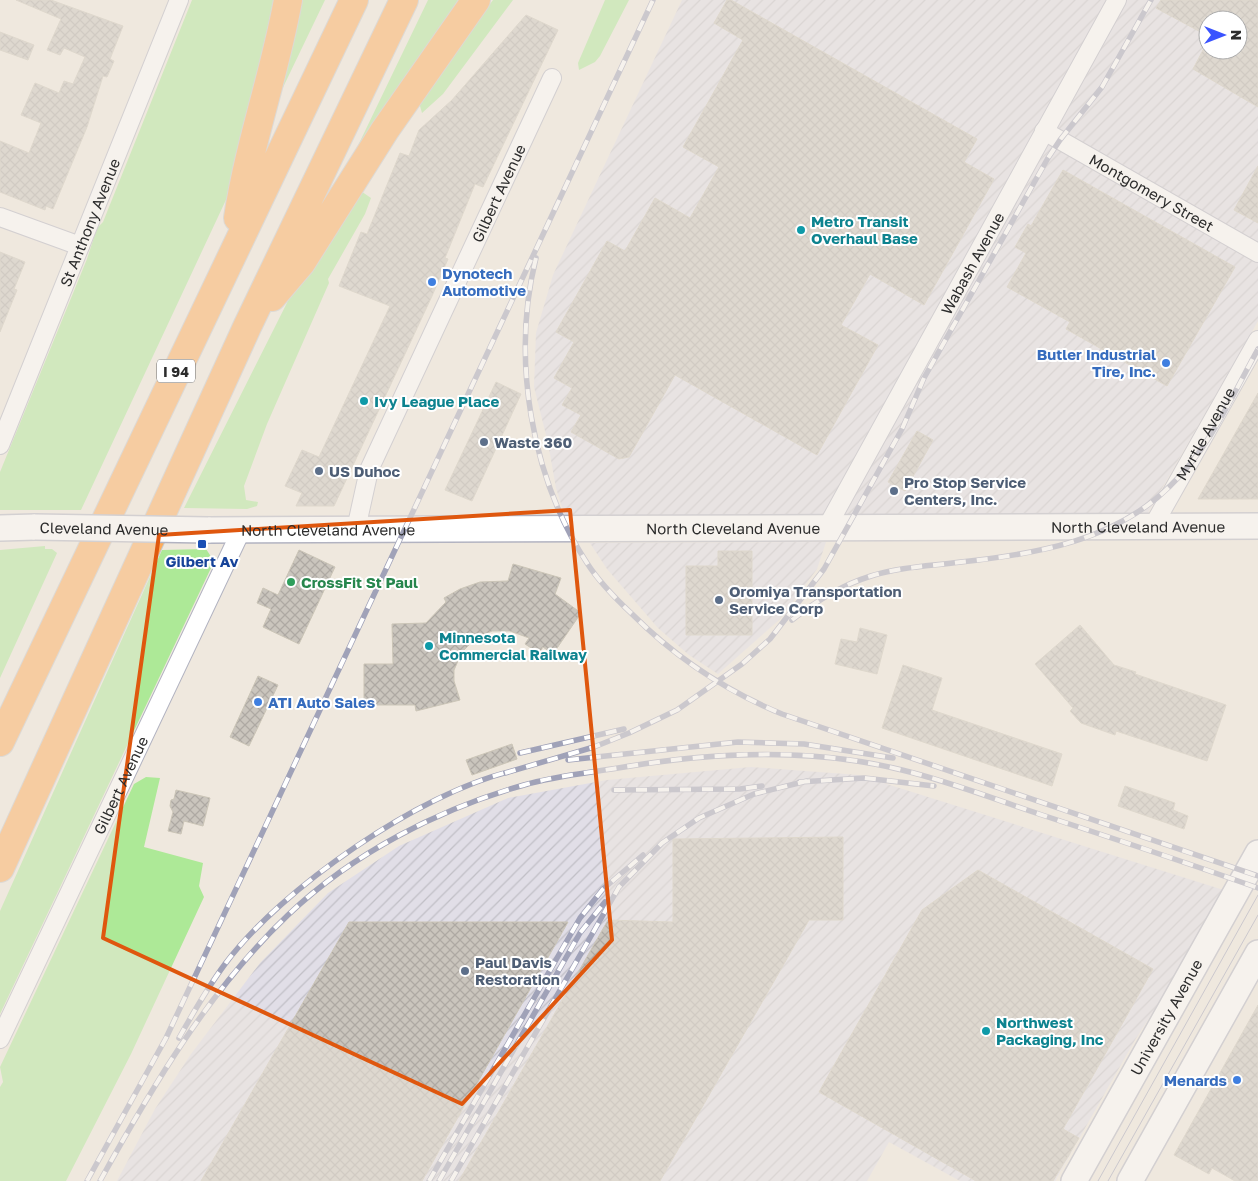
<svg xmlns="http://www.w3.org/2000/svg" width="1258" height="1181" font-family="'Golos Text',sans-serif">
<defs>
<pattern id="industrial-furrows" width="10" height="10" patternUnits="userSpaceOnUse" patternTransform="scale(1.25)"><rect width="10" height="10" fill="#e1dee7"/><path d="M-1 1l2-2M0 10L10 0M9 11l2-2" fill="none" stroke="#c1bfc6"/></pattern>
<pattern id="building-cross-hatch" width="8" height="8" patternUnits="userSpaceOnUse" patternTransform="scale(1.25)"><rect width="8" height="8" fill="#cac5bd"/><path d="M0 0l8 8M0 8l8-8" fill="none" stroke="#aea9a3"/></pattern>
</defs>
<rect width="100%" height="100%" fill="#efe8de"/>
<!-- industrial -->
<path fill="url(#industrial-furrows)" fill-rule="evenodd" d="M682,0H1258V321L1145,518L565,516L556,488L548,443L534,387L536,333L553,275ZM1208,20H1238V50H1208Z
M826,542L817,569L780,619L718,674L689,655L658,628L607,569L590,543Z
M751,767L858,775L1230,892L1135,1040L1055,1181H960L889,1142L867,1181H117L155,1109L191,1054L260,963L328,893L399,846L508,798L607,780Z"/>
<!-- green -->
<path fill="#ade997" d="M192,0H281L239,172L81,510H0V472L87,259L97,228L103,222Z
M295,0H325L276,102Z
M428,0H458L378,127L353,156Z
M493,0H513L443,94L422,113L420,106L416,104Z
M605,0H629L600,56L595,62L579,70L578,63Z
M355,187L371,198L365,214L328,279L329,283L267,424L244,486L246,500L258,502L257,506L247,509L184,508L304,269Z
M45,546V549H52L57,553L0,678V550Z
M206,549L212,558L211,568L0,1014V911L162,550Z
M146,777L160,778L144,847L203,863L199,886L204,897L131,1054L66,1181H0V1087L3,1082L0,1067L134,784Z"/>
<!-- building -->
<path fill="url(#building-cross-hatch)" stroke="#cbc5b7" d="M16,0H51L123,26L110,59L114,61L107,77L103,76L87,127L53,209L46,206L45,210L0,192V141L29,153L41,123L21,115L35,83L59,93L64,81L73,84L85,57L64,48L60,55L47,50L61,19Z
M727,0H731L977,139L964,162L994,179L924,305L870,274L841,325L878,345L817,455L675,375L629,457L619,459L571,432L581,415L562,405L572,388L554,378L574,342L556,332L607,241L625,251L655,198L690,218L719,167L683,147L743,40L714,23Z
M1161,0H1258V107L1193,69L1203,50H1238V20H1208V36L1156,8Z
M526,15L558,30L483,187L475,184L445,258L448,259L432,296L334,506H296L302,493L285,486L302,450L319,457L390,306L339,286L361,232L367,234L400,153L409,156L419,130L452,100Z
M0,32L34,45L28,60L0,50Z
M1258,166V223L1234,210Z
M1063,170L1235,267L1167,386L1066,329L1070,322L1007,287L1026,253L1015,247L1028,224L1031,226Z
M0,252L25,262L14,289L17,290L0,332Z
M496,382L521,394L472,501L445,490Z
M1258,393V499H1198Z
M917,431L933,440L905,491L888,482Z
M299,550L335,567L299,644L263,627L271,609L257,603L263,588L278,595Z
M718,551H752V635H686V566H718Z
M513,564L561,578L555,594L581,613L553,654L543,647L539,653L525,644L529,638L510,631H492L475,639L462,652L454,670V681L460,700L416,711L415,705H364V664H393L392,624L426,623L446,602L444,598L460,589L480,582L508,581Z
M1080,625L1114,665L1136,672L1135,674L1226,705L1207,761L1116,731L1115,735L1081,723L1070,711L1073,708L1035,664Z
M860,628L887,635L877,674L835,664L841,639L857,642Z
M903,665L942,678L932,710L1062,754L1052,786L882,728Z
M258,676L278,685L249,746L230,737Z
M512,744L517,759L472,775L466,760Z
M1125,786L1175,803L1173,810L1188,816L1184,829L1118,806Z
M176,790L210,798L203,826L184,821L181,834L168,831L173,812L170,806L171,800L174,799Z
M843,837V920H809L660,1181H459L608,920L673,922V839Z
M978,870L1153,969L1063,1129L1079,1138L1053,1181H976L819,1092L922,910Z
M349,922H568L422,1181H201Z
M1258,1005V1181H1235L1212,1168L1209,1174L1174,1155Z"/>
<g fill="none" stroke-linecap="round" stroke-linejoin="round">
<defs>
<g id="street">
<path id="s1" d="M1044,131L1258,253"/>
<path d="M0,217L80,246"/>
<path id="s2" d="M0,445L179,0"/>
<path id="s3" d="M1153,526L1258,340"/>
<path id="s4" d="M827,527L1117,0"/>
<path id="s5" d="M356,529L369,470L552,78"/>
<path id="s6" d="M0,1039L241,531"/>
</g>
<g id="secondary">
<path d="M0,528L35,527"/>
<path id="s7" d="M208,530L1258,526"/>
<path id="s8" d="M1074,1181L1258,853"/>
<path d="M1130,1181L1258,953"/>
</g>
<path id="highway" d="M238,218C249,144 275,73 288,0
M272,297L301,263L385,130L476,0
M0,742L354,0
M0,868L247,327L404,0"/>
</defs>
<!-- street casing -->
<use href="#street" stroke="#b2b3c1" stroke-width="20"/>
<!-- secondary casing -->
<use href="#secondary" stroke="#b2b3c1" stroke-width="28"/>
<!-- highway casing -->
<use href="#highway" stroke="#c8c8c8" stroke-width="30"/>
<!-- street -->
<use href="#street" stroke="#fff" stroke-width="18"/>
<!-- secondary -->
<use href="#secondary" stroke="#fff" stroke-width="25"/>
<!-- highway -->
<use href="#highway" stroke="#ffab58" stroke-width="28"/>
<!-- tram -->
<path stroke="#a0a2b8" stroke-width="1" d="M1098,1181L1258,895
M1108,1181L1258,915"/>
<defs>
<path id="rail" d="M536,258C511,358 531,477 587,563C599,582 616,599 632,614C676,658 724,690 782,714L1258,876
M792,620C816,601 842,585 871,576C900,567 931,566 961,562C1036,554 1115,541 1170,486C1209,449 1232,396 1258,349
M520,753L624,729
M568,760L738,742L804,744L893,758
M505,773L594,747L629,733L677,710L742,664L770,639L824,569L902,429L924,378L1048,158L1060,140L1102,87L1151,0
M799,782L864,778L934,786
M614,790L740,789L762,786
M179,1038C193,1013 208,987 225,964C282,888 419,793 512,771
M87,1181L166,1038L653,0
M100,1181C152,1087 209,990 288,915C353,853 439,809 524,785C554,776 587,773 618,768C712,752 809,747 902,770C948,781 994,799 1039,814C1112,838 1185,862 1258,888
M429,1181L580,918L603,889L643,855
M439,1181L580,933L605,902
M451,1181L619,887L662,843L699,818L754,794L807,781"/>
</defs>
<!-- rail casing -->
<use href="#rail" stroke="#a0a2b8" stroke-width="5.5"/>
<!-- rail -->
<use href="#rail" stroke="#fff" stroke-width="4" stroke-dasharray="11" stroke-linecap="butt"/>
<defs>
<g id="secondary-bridge">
<path id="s9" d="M35,527L208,530"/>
</g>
</defs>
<!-- secondary-bridge casing -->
<use href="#secondary-bridge" stroke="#b2b3c1" stroke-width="28" stroke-linecap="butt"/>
<!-- secondary-bridge -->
<use href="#secondary-bridge" stroke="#fff" stroke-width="25"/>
</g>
<!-- marked area -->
<path d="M0 0H1258V1181H0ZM570,510L612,940L462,1104L103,938L159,535Z" fill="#efe8de" fill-opacity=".55" fill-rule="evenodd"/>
<path fill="none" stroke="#df570e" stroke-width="4" stroke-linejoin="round" d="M570,510L612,940L462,1104L103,938L159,535Z"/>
<!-- markers -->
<g fill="#0f9aa8" stroke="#fff" stroke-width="2">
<circle cx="801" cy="230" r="5"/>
<circle cx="364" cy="401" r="5"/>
<circle cx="429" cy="646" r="5"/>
<circle cx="986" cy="1031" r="5"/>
</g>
<g fill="#3f7fe0" stroke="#fff" stroke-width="2">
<circle cx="432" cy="282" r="5"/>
<circle cx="1166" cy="363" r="5"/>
<circle cx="258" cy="702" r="5"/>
<circle cx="1237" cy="1080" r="5"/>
</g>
<g fill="#5c6f8a" stroke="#fff" stroke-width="2">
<circle cx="484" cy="442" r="5"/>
<circle cx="319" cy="471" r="5"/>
<circle cx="894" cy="491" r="5"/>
<circle cx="719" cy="600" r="5"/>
<circle cx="465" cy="971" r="5"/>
</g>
<rect fill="#1a4fb4" stroke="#fff" stroke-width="2" x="197" y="539" width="10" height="10" rx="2.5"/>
<circle fill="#2e9e5b" stroke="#fff" stroke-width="2" cx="291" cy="582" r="5"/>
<g text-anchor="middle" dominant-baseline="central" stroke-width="4" stroke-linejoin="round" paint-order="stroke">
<!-- shield labels -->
<rect fill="#fff" stroke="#6b6b6b" stroke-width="1" x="157" y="359.5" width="38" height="23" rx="4"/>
<g font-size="14" font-weight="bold" fill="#2c2c2c">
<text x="176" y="371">I 94</text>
</g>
<!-- street labels -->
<g font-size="15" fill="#2c2c2c" stroke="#fff">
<text stroke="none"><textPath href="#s1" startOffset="124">Montgomery Street</textPath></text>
<text stroke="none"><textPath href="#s5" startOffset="366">Gilbert Avenue</textPath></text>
<text stroke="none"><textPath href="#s2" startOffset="240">St Anthony Avenue</textPath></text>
<text stroke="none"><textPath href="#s4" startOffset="301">Wabash Avenue</textPath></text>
<text stroke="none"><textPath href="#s3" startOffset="106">Myrtle Avenue</textPath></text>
<text stroke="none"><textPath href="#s7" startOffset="930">North Cleveland Avenue</textPath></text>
<text stroke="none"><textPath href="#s7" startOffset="525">North Cleveland Avenue</textPath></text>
<text stroke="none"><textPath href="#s9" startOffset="69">Cleveland Avenue</textPath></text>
<text stroke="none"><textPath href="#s7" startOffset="120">North Cleveland Avenue</textPath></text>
<text stroke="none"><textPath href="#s6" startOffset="281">Gilbert Avenue</textPath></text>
<text stroke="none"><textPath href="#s8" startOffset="188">University Avenue</textPath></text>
</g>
<!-- culture labels -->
<g font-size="15" font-weight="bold" fill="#0d838f" stroke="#fff" text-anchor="start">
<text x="811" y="221">Metro Transit<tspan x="811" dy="17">Overhaul Base</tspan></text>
<text x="374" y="401">Ivy League Place</text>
<text x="439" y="637">Minnesota<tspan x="439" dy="17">Commercial Railway</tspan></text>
<text x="996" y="1022">Northwest<tspan x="996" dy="17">Packaging, Inc</tspan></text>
</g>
<!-- shop labels -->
<g font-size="15" font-weight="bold" fill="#366cbe" stroke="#fff" text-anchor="start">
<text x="442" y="273">Dynotech<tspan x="442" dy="17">Automotive</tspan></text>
<text x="1156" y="354" text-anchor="end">Butler Industrial<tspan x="1156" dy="17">Tire, Inc.</tspan></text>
<text x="268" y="702">ATI Auto Sales</text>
<text x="1227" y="1080" text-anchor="end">Menards</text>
</g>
<!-- service labels -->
<g font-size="15" font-weight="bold" fill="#4e5e75" stroke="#fff" text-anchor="start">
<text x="494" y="442">Waste 360</text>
<text x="329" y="471">US Duhoc</text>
<text x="904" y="482">Pro Stop Service<tspan x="904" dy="17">Centers, Inc.</tspan></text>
<text x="729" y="591">Oromiya Transportation<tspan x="729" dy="17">Service Corp</tspan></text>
<text x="475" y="962">Paul Davis<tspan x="475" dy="17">Restoration</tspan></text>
</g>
<!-- transit labels -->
<g font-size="15" font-weight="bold" fill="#164399" stroke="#fff">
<text x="202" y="561">Gilbert Av</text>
</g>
<!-- leisure labels -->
<g font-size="15" font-weight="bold" fill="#27864d" stroke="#fff" text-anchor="start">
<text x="301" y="582">CrossFit St Paul</text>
</g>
</g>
<!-- north arrow -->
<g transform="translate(1223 35) rotate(90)"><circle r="24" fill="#ffffff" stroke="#ababab"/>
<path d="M0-4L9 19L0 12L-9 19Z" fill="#3a53ff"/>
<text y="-8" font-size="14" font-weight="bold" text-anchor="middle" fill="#2c2c2c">N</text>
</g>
</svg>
